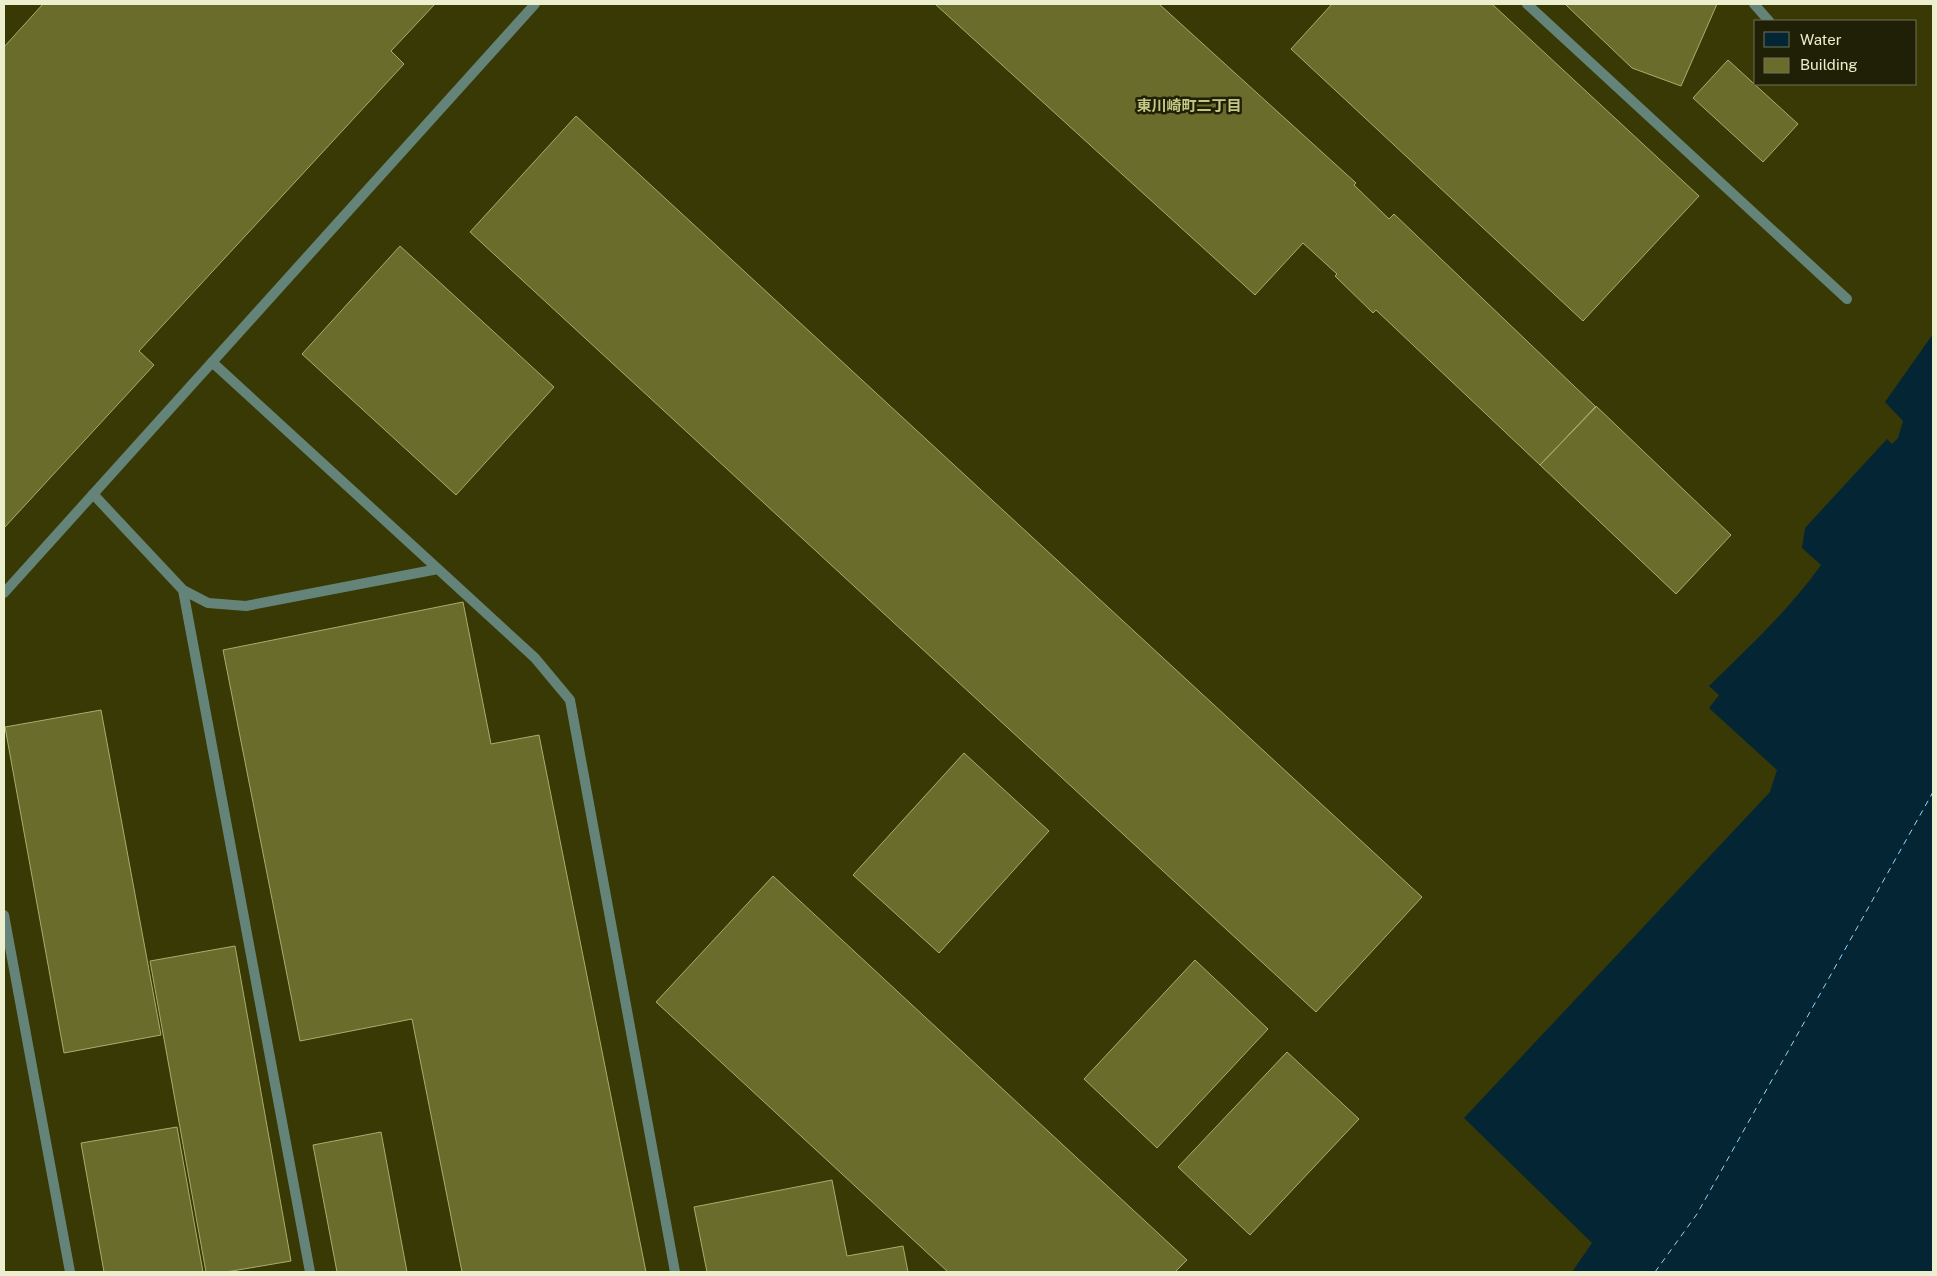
<svg xmlns="http://www.w3.org/2000/svg" width="1937" height="1276" font-family="'Public Sans','Noto Sans JP',sans-serif">
<rect width="100%" height="100%" fill="#383904"/>
<!-- water -->
<path fill="#042534" d="M1933,334V1272H1572L1592,1243L1464,1118L1770,792L1777,770L1709,708L1719,695L1709,686C1748,648 1790,609 1821,565L1802,548L1805,528L1887,439L1892,444L1898,438L1903,421L1885,402Z"/>
<g fill="none" stroke-linecap="round" stroke-linejoin="round">
<!-- ferry -->
<path stroke="#91d8fc" stroke-width="1" stroke-dasharray="6 5" stroke-linecap="butt" d="M1655,1272L1697,1214L1933,792"/>
</g>
<!-- building -->
<path fill="#6a6c2c" stroke="#aaad6b" d="M43,4H435L391,51L404,64L139,351L154,365L4,528V47Z
M935,4H1159L1356,183L1354,185L1389,219L1394,214L1596,407L1540,465L1376,310L1373,313L1335,276L1337,274L1303,243L1255,295Z
M1332,4H1492L1699,196L1583,321L1291,49Z
M1565,4H1717L1681,86L1632,68Z
M1728,60L1798,124L1763,162L1693,98Z
M576,116L1422,897L1316,1012L470,232Z
M400,246L554,387L456,495L302,354Z
M1596,406L1731,535L1676,594L1540,465Z
M463,602L491,744L539,735L646,1272H462L412,1019L300,1041L223,650Z
M101,710L161,1035L64,1053L5,727Z
M964,753L1049,831L939,953L853,875Z
M773,876L1187,1260L1175,1272H948L656,1002Z
M235,946L291,1261L226,1272H206L150,961Z
M1195,960L1268,1029L1157,1148L1084,1079Z
M1287,1052L1359,1119L1250,1235L1178,1167Z
M177,1127L203,1272H104L81,1143Z
M381,1132L407,1272H337L313,1145Z
M832,1180L847,1256L903,1246L908,1272H707L694,1207Z"/>
<g fill="none" stroke-linecap="round" stroke-linejoin="round">
<!-- lane -->
<path stroke="#658479" stroke-width="10" d="M1527,4L1847,299
M1754,4L1769,21
M212,362L438,569
M93,494L183,590L208,603L246,606L438,569L535,658L570,700L675,1272
M183,590L310,1272
M4,593L535,4
M4,915L70,1272"/>
</g>
<g text-anchor="middle" dominant-baseline="central" stroke-width="5" stroke-linejoin="round" paint-order="stroke">
<!-- neighbourhood labels -->
<g font-size="15" font-weight="bold" fill="#c4c885" stroke="#1f2005">
<text x="1189" y="105">東川崎町二丁目</text>
</g>
</g>
<!-- border -->
<rect width="1937" height="1276" fill="none" stroke="#ecefce" stroke-width="10"/>
<!-- legend -->
<rect x="1754" y="20" width="162" height="65" fill="#1f2005" stroke="#717355"/>
<rect x="1764" y="32" width="25" height="15" fill="#042534" stroke="#717355"/>
<text x="1800" y="45" font-size="15" fill="#ecefce">Water</text>
<rect x="1764" y="58" width="25" height="15" fill="#6a6c2c" stroke="#717355"/>
<text x="1800" y="70" font-size="15" fill="#ecefce">Building</text>
</svg>
